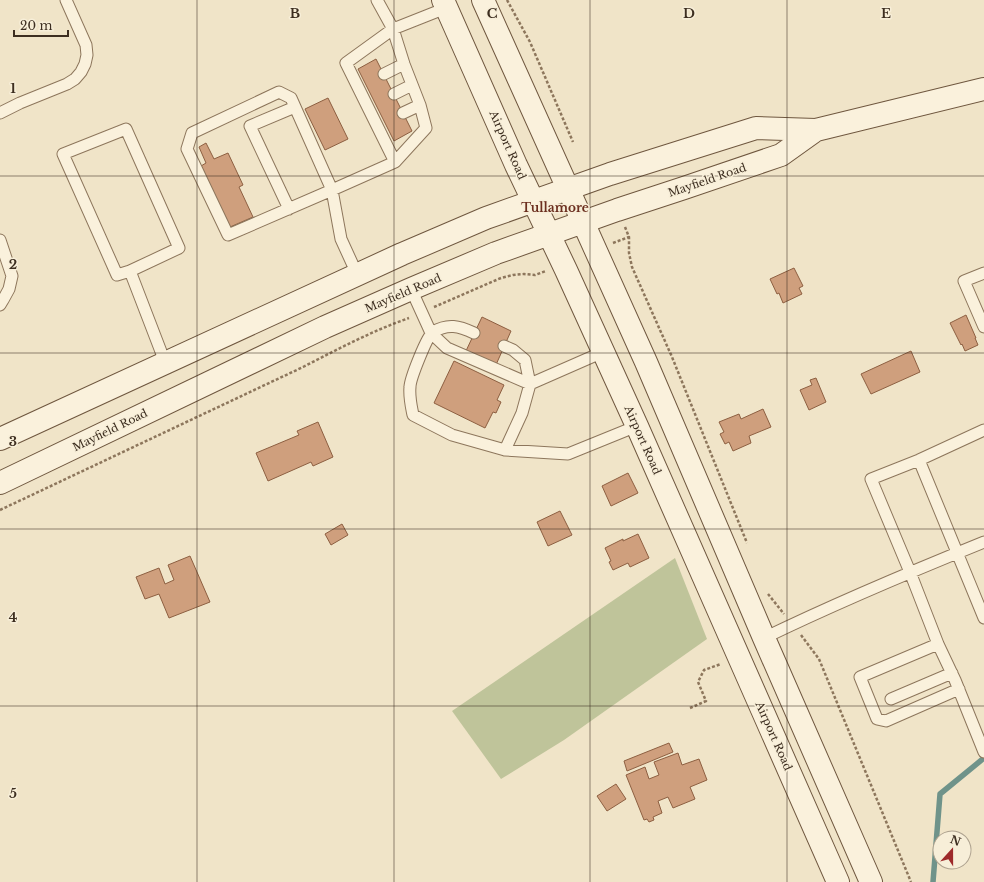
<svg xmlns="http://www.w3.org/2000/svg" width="984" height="882" font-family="'Libre Baskerville',serif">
<rect width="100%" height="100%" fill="#f0e4c8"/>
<!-- cemetery -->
<path fill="#bfc49a" d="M675,558L707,639L564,740L501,779L452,711Z"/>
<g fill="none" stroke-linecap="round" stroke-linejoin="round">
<!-- stream -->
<path stroke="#6f938a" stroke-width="5.5" d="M933,882L940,794L984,758"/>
</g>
<!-- building -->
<path fill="#cf9f7d" stroke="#8d5f41" d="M376,59L412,131L394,141L358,69Z
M328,98L348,139L325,150L305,109Z
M206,143L214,159L228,153L243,185L239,187L253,217L230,227L201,166L206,163L199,147Z
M794,268L803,286L799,288L802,294L783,303L779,293L777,294L770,279Z
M966,315L976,338H975L978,345L965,351L962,344L961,345L950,323Z
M482,317L511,331L495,367L465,353Z
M911,351L920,372L871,394L861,374Z
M454,361L504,385L497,400L501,402L496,413L493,412L485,428L434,403Z
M816,378L826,402L809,410L800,390L812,385L810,380Z
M763,409L771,427L749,436L751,443L733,451L729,442L725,444L720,434L724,432L719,422L739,414L741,419Z
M318,422L333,457L313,466L311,462L268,481L256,453L299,435L297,431Z
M628,473L638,493L611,506L602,486Z
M560,511L572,535L548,546L537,522Z
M342,524L348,535L331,545L325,534Z
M638,534L649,558L630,567L628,563L613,570L609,562L611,561L605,548L623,539V541Z
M190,556L210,602L169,618L159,594L145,599L136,577L159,568L165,584L174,580L168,565Z
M669,743L673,752L627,771L624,761Z
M678,753L682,765L699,759L707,780L690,787L695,799L673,808L668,797L658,801L662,813L653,817L654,820L649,822L647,819L644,820L626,775L645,767L649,779L659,775L654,762Z
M616,784L626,799L607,811L597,796Z"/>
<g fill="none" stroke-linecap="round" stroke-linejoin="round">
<defs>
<path id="lane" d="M377,0L393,29L446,8
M384,74L404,64
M394,94L412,85
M0,113L20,103L67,84L75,79L81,72L85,64L87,55L86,45L66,0
M403,113L420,105
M289,209L250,126L295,107
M0,240L12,276L9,289L3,300L0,305
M130,271L117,275L63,154L126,129L179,248L130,271L165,362
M984,273L964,281L984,327
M357,274L341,239L332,190L291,98L279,92L192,133L187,149L228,235L332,190L395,162L346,63L393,29L404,64L420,105L426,128L395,162
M411,289L431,333L447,348L530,384L603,352
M474,333C459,326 448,323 433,332C427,336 410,379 410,387C409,397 411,405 413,415L452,435L505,450L568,454L637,426
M504,346L513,350L525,360L530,384L522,413L505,450
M984,430L919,460L871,479L910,572L938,644L955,680L984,752
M919,460L984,618
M764,638C836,603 910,572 984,542
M938,644L860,677L877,719L886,721L959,689
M891,699L952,673"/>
<path id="secondary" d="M443,0L516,165L566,270L637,426L838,882
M483,0L646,362L764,638L871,882
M0,439L402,254L486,218L610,174L756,128L816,130L984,89
M0,483L325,327L411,289L496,253L617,210L684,188L781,155L816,130"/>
</defs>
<!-- lane casing -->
<use href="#lane" stroke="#8d765c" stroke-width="13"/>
<!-- secondary casing -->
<use href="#secondary" stroke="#6f573f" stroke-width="24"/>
<!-- path -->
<path stroke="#8d765c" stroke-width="2.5" stroke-dasharray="3 2" stroke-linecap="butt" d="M507,0L530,42L573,142
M625,227L629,237V253L632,267L672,357L747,543
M613,243L629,237
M434,307L501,278L513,275L524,274L535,275L546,271
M0,510L303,367C338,349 372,331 409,318
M768,594L784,614
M801,635L819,659L911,882
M690,708L706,701L698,682L704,670L721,664"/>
<!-- lane -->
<use href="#lane" stroke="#faf1dc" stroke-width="11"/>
<!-- secondary -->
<use href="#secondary" stroke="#faf1dc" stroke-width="22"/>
</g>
<!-- grid -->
<path fill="none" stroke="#3d2e20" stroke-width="1" stroke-opacity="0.55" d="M197,0V882M394,0V882M590,0V882M787,0V882M0,176H984M0,353H984M0,529H984M0,706H984"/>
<g text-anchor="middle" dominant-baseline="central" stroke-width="3" stroke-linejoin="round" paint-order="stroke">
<!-- street labels -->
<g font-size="11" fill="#3d2e20" stroke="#f7eed8">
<text transform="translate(508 145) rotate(66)">Airport Road</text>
<text transform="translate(707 180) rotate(-19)">Mayfield Road</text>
<text transform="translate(403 293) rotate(-23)">Mayfield Road</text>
<text transform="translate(110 430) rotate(-26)">Mayfield Road</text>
<text transform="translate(643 440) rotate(66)">Airport Road</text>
<text transform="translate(774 736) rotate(66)">Airport Road</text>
</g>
<!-- neighbourhood labels -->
<g font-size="12" font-weight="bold" fill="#6b2e1e" stroke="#f7eed8">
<text x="555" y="207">Tullamore</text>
</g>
</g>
<g font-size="13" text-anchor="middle" font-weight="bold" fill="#3d2e20" stroke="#f7eed8" stroke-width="3" stroke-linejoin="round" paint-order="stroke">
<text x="295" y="18">B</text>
<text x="492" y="18">C</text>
<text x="689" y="18">D</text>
<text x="886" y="18">E</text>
<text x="13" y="93">1</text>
<text x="13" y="269">2</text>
<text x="13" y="446">3</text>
<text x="13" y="622">4</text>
<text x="13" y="798">5</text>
</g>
<!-- north arrow -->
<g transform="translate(952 850) rotate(21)"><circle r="19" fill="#f7eed8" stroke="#ada18e"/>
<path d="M0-3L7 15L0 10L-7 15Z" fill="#9e2a2b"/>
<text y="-6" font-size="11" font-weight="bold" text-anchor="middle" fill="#3d2e20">N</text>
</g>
<!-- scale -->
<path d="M14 30v6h54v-6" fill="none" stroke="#3d2e20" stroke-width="2"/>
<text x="20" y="30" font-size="12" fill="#3d2e20" stroke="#f7eed8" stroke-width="3" paint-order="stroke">20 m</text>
</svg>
